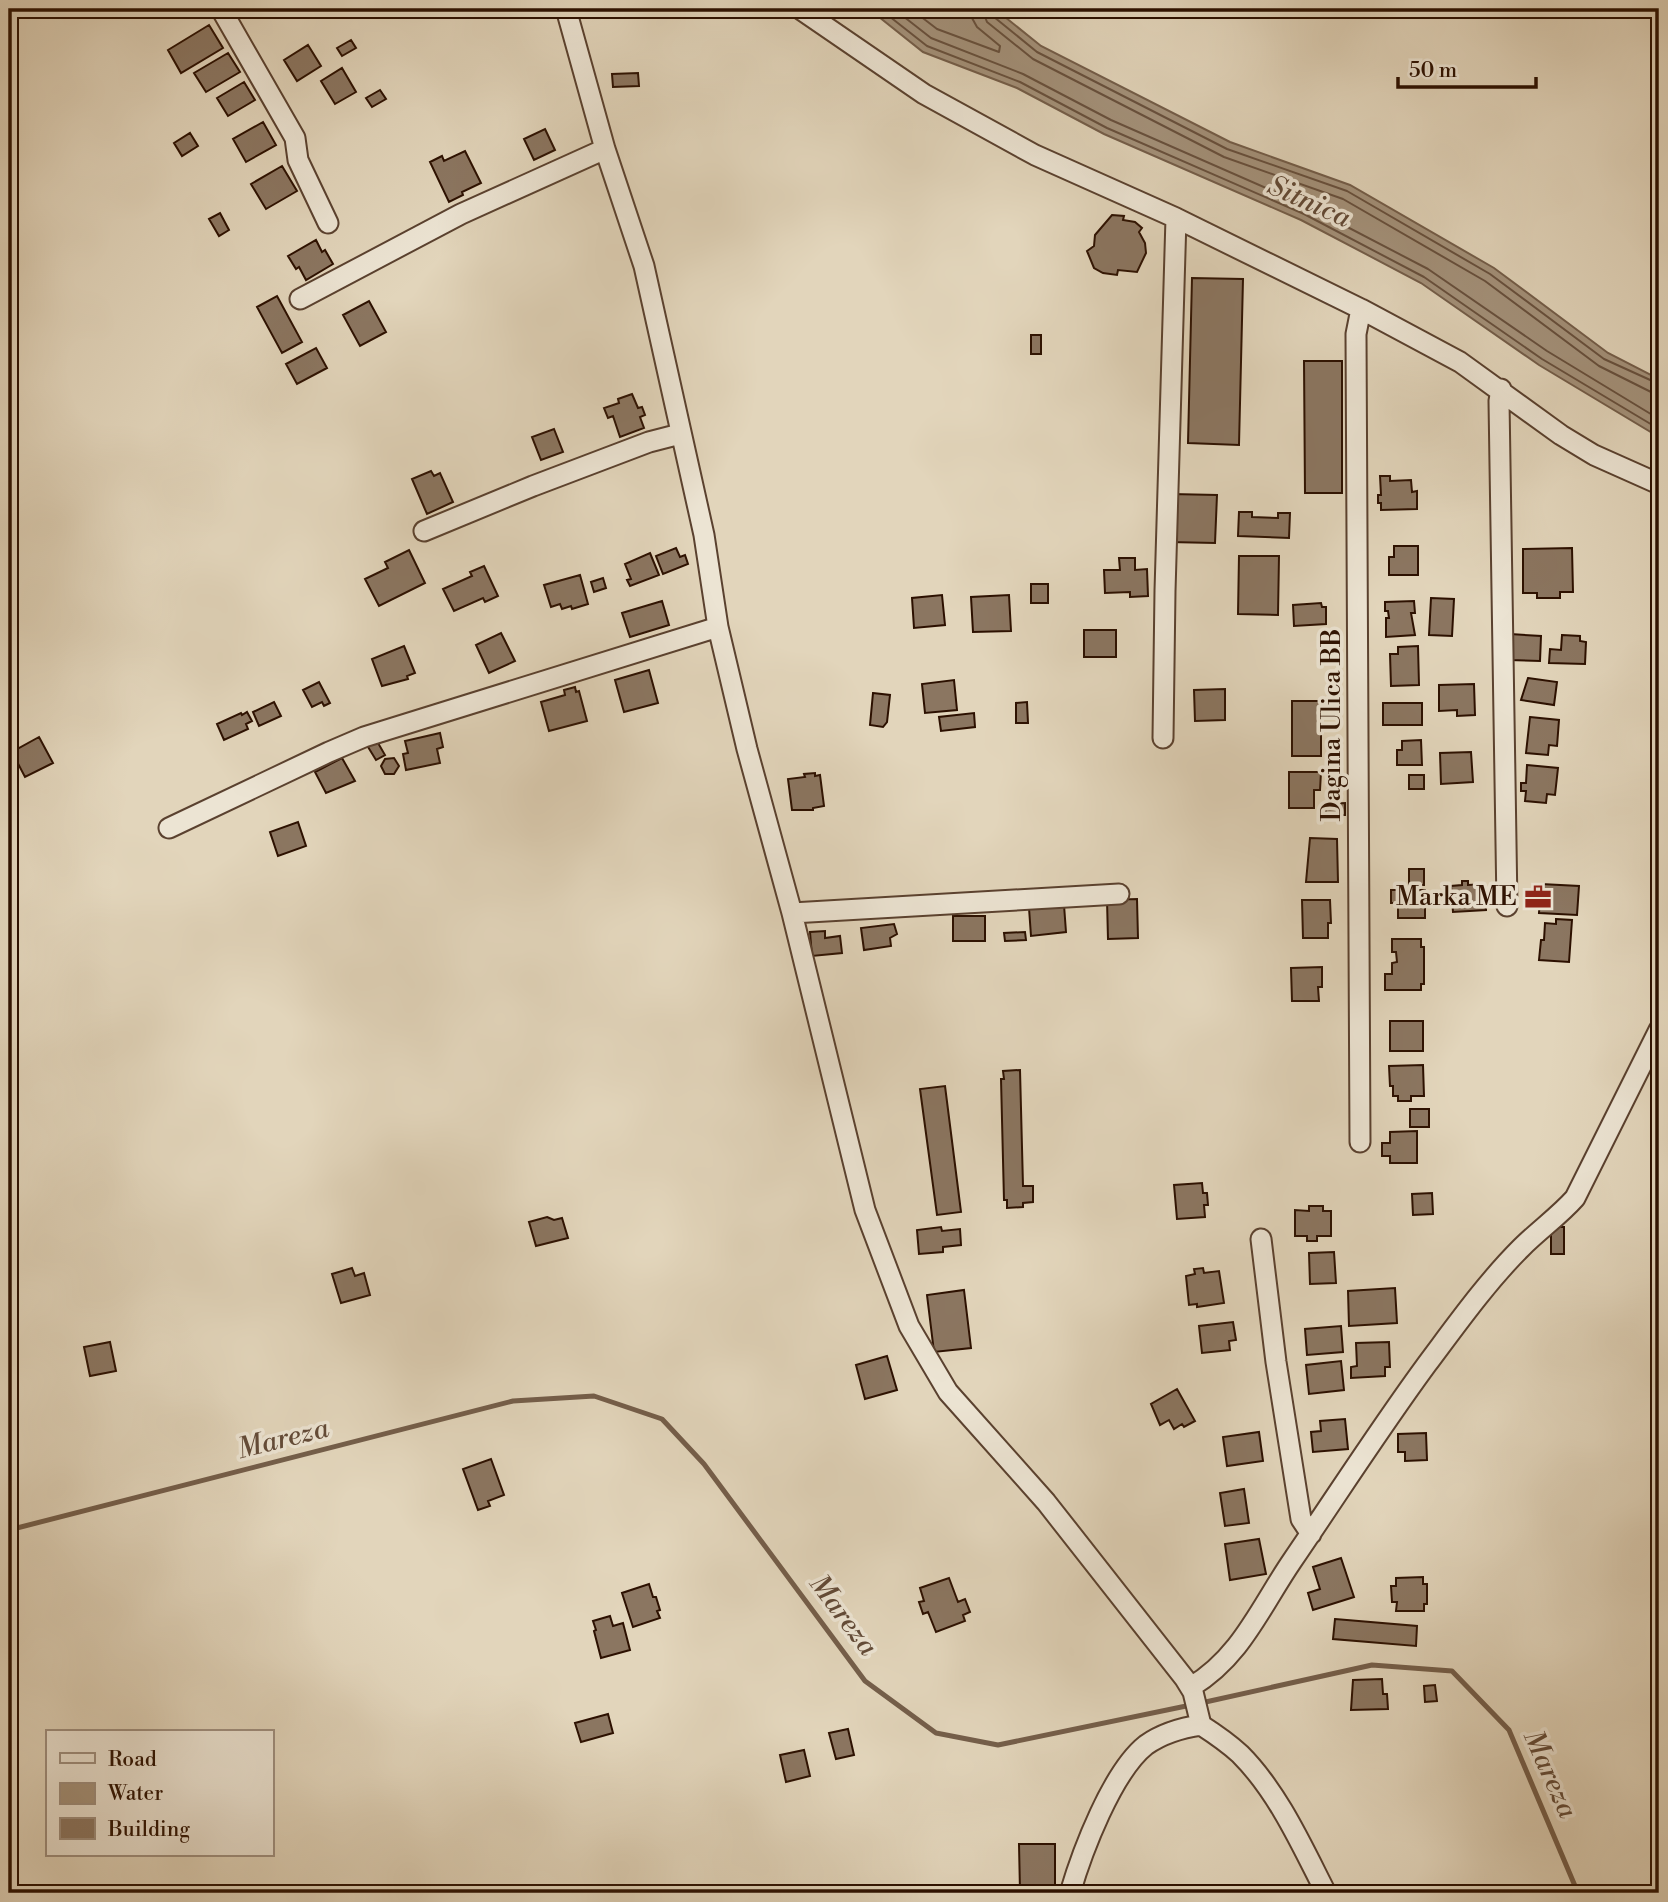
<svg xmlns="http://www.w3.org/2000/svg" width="1668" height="1902" font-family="'Libre Bodoni',serif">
<rect width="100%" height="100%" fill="#e2d5bb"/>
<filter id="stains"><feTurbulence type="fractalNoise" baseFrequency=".00286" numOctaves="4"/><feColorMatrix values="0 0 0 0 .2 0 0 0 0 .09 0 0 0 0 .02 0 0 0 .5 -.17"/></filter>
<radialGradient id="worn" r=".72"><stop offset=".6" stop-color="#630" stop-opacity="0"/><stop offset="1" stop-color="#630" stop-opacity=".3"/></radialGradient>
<!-- water -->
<path fill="#a4927b" stroke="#745e4a" stroke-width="2" d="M869,9H995L1041,46L1230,142L1350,185L1494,268L1608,353L1659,379V437L1539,365L1421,283L1301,220L1104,134L1017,88L923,52Z"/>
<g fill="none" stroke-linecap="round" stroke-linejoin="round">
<!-- shore -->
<path stroke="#68513e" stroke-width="2" d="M880,9L927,46L1020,82L1107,128L1304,214L1424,277L1542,359L1659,429
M894,9L931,38L1023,74L1111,120L1307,206L1428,269L1547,351L1659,419
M911,9L937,29L999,52L1000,46L977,27L972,18V9
M982,9L987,22L1033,59L1224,157L1343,199L1485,281L1599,366L1651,392L1659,393
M991,9L994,17L1037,52L1227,149L1347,191L1490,274L1604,359L1659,384"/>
<!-- stream -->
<path stroke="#745e4a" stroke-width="5" d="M9,1530L513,1401L594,1396L662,1419L704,1464L865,1681L936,1733L998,1745L1191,1705
M1201,1703L1372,1665L1452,1671L1509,1730L1578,1893"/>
</g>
<!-- building -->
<path fill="#8b7661" stroke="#2c1000" stroke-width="2" d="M209,25L223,48L181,73L168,50Z
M351,40L356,48L342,56L337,48Z
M308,45L321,66L297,81L284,60Z
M228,53L240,72L206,92L194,73Z
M342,68L356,92L335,104L321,81Z
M638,73L639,86L613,87L612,74Z
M244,82L255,100L228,116L217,98Z
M380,90L386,99L372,107L366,98Z
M263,122L276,145L246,162L233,139Z
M545,129L555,150L534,160L524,139Z
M190,133L198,146L182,156L174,143Z
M465,151L481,183L462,192L463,195L449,202L430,162L442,156L444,161Z
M282,166L297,191L266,209L251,184Z
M220,213L229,230L219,236L209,219Z
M1112,215L1124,216L1123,220L1135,222L1142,228L1139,232L1145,243L1146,253L1137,272L1118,270L1117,275L1103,273L1094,268L1087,251L1094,246L1095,235Z
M316,240L322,252L325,250L333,264L306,280L299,267L296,269L288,256Z
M1192,278L1243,279L1239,445L1188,443Z
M277,296L302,342L282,353L257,307Z
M369,301L386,332L360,346L343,315Z
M1031,335H1041V354H1031Z
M316,348L327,368L297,384L286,364Z
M1304,361H1342V493H1305Z
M632,394L638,408L642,407L645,415L640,417L644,428L620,437L613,416L608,418L604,408L619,403L618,399Z
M554,429L563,452L541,460L532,437Z
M431,471L434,476L440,473L453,502L427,514L412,479Z
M1380,476H1390V481L1411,480L1412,492L1417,491V509L1381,510V503H1378V495H1381Z
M1171,494L1217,495L1215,543L1169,542Z
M1239,512H1252V517L1278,518V513H1290L1289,538L1238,536Z
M1394,546H1418V575H1389V557H1394Z
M676,548L680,557L685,555L688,564L663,574L656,556Z
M1572,548L1573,592H1560V598H1537V593H1523V549Z
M409,550L425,583L379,606L365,579L388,568L385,562Z
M650,553L659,575L630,586L627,580L631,579L625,564Z
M1239,556H1279L1278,615L1238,614Z
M1119,558H1135V570L1147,569L1148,596L1130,597V592L1105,593L1104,570H1120Z
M484,566L498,596L485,602L483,598L454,611L443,589L472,576L470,572Z
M580,575L588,604L572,609L571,606L562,609L560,604L551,607L544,585Z
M603,578L606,588L594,592L591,582Z
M1031,584H1048V603H1031Z
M942,595L945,625L914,628L912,598Z
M1009,595L1011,631L973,632L971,597Z
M1431,598L1454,599L1452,636L1429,635Z
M662,601L669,625L630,637L622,613Z
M1414,601L1415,613H1411L1415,635L1386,637V618H1389L1388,611H1385V602Z
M1321,603L1322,607H1326V624L1294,626L1293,605Z
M1084,630H1116V657H1084Z
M501,633L515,661L489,673L476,645Z
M1510,634L1541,636L1540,661L1509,660Z
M1562,635L1580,636V641L1586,642L1585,664L1549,663L1550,649L1561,650Z
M404,646L415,673L407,676L408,679L382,686L372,659Z
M1418,646L1419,685L1391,686L1390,654H1398V647Z
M649,670L658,703L624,712L615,680Z
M1528,678L1557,682L1554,705L1521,700Z
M954,680L957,710L925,713L922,684Z
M319,682L330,703L324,706L322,702L312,707L303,690Z
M1474,684L1475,715L1457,716V710L1439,711V685Z
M575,687L576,692L579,691L587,721L549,731L541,702L565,695L564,690Z
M1225,689V720L1195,721L1194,690Z
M873,693L890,695L887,722L883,727L870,725Z
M1292,701H1321V756H1292Z
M274,702L281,716L259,726L253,712Z
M1027,702L1028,723H1016V703Z
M1383,703H1422V725H1383Z
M247,712L252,721L246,724L248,729L224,740L217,724L241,713L242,715Z
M974,713L975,727L941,731L939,717Z
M1530,717L1559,720L1557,746L1549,745L1548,755L1526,753Z
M440,733L443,747L437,749L440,763L406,770L403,754L408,753L405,741Z
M374,736L385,755L376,760L365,742Z
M39,737L53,763L25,777L12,752Z
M1421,740L1422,765H1397V750H1402V741Z
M1471,752L1473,782L1441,784L1440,753Z
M342,758L355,781L326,793L315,772Z
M394,758L399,766L394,774H385L381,766L385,759Z
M1527,765L1558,768L1555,795L1547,794L1546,803L1525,801L1526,791H1521V783H1526Z
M1289,772H1321L1320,790H1314V808H1289Z
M815,773V776L820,775L824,806L813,808V810H792L788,779L805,777L804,774Z
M1409,775H1424V789H1409Z
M1345,803V815H1326V804Z
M298,822L306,846L278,856L270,832Z
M1310,838L1337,839L1338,882H1306Z
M1409,869H1424V885H1409Z
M1462,881H1468V885L1485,884L1486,910L1453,912L1451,886L1462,885Z
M1541,884L1579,886L1577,915L1539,913Z
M1391,890H1425V918H1398V903H1391Z
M1137,899L1138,938L1108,939L1107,900Z
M1302,900H1330L1331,923H1328V938H1303Z
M1064,905L1066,932L1031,936L1029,908Z
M953,916H985V941H953Z
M1556,919L1572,920L1569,962L1539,960L1541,940H1544L1545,923L1556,924Z
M894,924L897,934L890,938L891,946L864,950L861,928Z
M825,931V938L840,936L842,953L812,956L810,932Z
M1025,932L1026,940L1005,941L1004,933Z
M1392,939H1421V947H1424V984H1421V990H1385V974H1392V963L1397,962L1396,952H1392Z
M1322,967V987H1318L1319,1001H1292L1291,968Z
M1390,1021H1423V1051H1390Z
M1423,1065L1424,1096H1411V1101H1398V1096H1393V1086H1390L1389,1066Z
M1020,1070L1023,1186H1033V1202L1023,1203V1207L1007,1208V1200H1004L1001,1079H1004L1003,1071Z
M945,1086L961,1212L937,1215L920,1089Z
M1410,1109H1429V1127H1410Z
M1417,1131V1163H1390V1156H1382V1143H1390V1132Z
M1202,1183L1203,1193H1207L1208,1205H1204L1205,1217L1177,1219L1174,1185Z
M1432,1193L1433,1214L1413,1215L1412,1194Z
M1309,1206H1323V1211H1331V1236H1317V1241H1307V1236H1295V1210L1309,1211Z
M547,1217L554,1220L562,1218L568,1238L536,1246L529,1222Z
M941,1227L942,1231L960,1229L961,1245L943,1247V1252L919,1254L917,1230Z
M1551,1227H1564V1254H1551Z
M1334,1252L1336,1283L1310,1284L1309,1253Z
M352,1268L355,1276L364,1273L370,1295L341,1303L332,1274Z
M1203,1268L1204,1273L1219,1271L1224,1303L1197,1307V1304L1189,1305L1186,1276L1195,1274L1194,1269Z
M1395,1288L1397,1323L1349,1326L1348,1291Z
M964,1290L971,1348L934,1352L927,1295Z
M1233,1322L1236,1340L1229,1341L1230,1350L1202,1353L1199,1326Z
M1341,1326L1343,1352L1307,1355L1305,1329Z
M110,1342L116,1371L90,1376L84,1347Z
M1389,1342L1390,1367H1385V1376L1351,1378V1367L1357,1366L1356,1343Z
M887,1356L897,1390L865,1399L856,1365Z
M1341,1361L1344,1390L1309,1394L1306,1365Z
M1177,1389L1195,1421L1184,1427L1182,1424L1174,1429L1169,1420L1160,1425L1151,1404Z
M1345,1419L1348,1449L1313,1452L1311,1432L1321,1431L1320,1421Z
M1259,1432L1263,1461L1227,1466L1223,1437Z
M1426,1433L1427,1460L1405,1461V1452H1398V1434Z
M491,1459L504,1495L488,1501L490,1506L478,1510L463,1469Z
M1244,1489L1249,1523L1225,1526L1220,1493Z
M1259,1539L1266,1574L1230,1580L1225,1544Z
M1341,1558L1354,1597L1313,1610L1308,1593L1320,1589L1313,1567Z
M1423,1577V1584H1427V1604H1424V1611H1396L1397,1602H1392L1391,1586H1396V1578Z
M949,1578L958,1602L965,1599L970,1612L963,1615L965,1621L936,1632L928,1612L923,1614L919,1602L924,1601L920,1588Z
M649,1584L653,1597H656L660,1610L657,1611L660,1618L633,1627L622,1593Z
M610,1616L613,1626L623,1623L630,1650L601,1658L594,1631L596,1630L593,1621Z
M1335,1619L1417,1626L1416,1646L1333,1639Z
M1382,1679L1383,1694H1387L1388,1709L1351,1710L1353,1680Z
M1435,1685L1437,1701L1425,1702L1424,1686Z
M608,1714L613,1733L581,1742L575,1723Z
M848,1729L854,1755L836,1759L829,1733Z
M804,1750L810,1776L786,1782L780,1755Z
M1019,1844H1055V1890L1020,1891Z"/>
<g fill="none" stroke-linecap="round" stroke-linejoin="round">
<defs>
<path id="street" d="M221,9L295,138L298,160L328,223
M566,9L605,149L644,266L704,535L718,627L747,749L792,913L865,1210L909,1326L948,1392L1046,1502L1185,1679L1193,1692L1201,1725
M800,9L924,94L1035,155L1176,218L1361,309L1460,362L1561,435L1594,455L1659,484
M300,299L461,214L605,149
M1501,389L1499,401L1507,906
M424,531L533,486L649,442L680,434
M1163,738L1165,591L1176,218
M169,828L329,752L364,737L718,627
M792,913L1119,894
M1360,1142L1356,334L1361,309
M1261,1239L1276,1362L1301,1519L1311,1534
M1191,1687C1241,1657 1260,1608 1292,1561C1337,1495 1380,1428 1427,1364C1457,1324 1486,1283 1521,1248C1539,1230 1559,1216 1575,1198L1659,1030
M1201,1725C1215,1734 1228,1743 1240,1754C1278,1792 1302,1846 1326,1893
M1070,1893C1082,1852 1112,1772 1146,1745C1163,1733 1180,1728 1201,1725"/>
</defs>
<!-- street casing -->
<use href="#street" stroke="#5a412f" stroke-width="23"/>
<!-- street -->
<use href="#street" stroke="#ece4d3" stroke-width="19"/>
</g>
<!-- icons -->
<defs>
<symbol id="office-bare" viewBox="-9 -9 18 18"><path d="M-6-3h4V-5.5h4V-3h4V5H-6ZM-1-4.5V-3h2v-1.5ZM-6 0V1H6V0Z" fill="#8f2418" stroke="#ece4d3" stroke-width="2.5" paint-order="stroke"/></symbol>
</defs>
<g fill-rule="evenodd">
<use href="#office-bare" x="1519" y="878" width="38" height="38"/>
</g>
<g text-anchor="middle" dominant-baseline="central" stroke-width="7" stroke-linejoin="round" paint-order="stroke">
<!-- street labels -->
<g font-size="26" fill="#2c1000" stroke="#ece4d3">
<text transform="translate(1332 725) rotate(-90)">Dagina Ulica BB</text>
</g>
<!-- poi labels -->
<g font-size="26" fill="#2c1000" stroke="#ece4d3" text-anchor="end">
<text x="1517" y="897">Marka ME</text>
</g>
<!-- water labels -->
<g font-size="28" font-style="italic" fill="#624a37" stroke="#ece4d3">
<text transform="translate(1309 202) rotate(24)">Sitnica</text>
<text transform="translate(283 1439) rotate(-14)">Mareza</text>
<text transform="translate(843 1615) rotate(53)">Mareza</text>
<text transform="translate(1550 1774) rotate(66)">Mareza</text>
</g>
</g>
<!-- margin -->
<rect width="1668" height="1902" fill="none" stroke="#e2d5bb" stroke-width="35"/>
<rect x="10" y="10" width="1647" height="1881" fill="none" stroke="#2c1000" stroke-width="3.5"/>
<rect x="18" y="18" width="1633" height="1867" fill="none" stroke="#2c1000" stroke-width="2"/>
<!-- legend -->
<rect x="46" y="1730" width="228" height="126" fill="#ece4d3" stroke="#9f8f7f" stroke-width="2"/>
<rect x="60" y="1753" width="35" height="10" fill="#ece4d3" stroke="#9f8f7f" stroke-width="2"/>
<text x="108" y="1766" font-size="21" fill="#2c1000">Road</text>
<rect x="60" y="1783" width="35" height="21" fill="#a4927b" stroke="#9f8f7f" stroke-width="2"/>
<text x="108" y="1800" font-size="21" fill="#2c1000">Water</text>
<rect x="60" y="1818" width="35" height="21" fill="#8b7661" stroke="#9f8f7f" stroke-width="2"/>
<text x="108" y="1836" font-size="21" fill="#2c1000">Building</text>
<!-- scale -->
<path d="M1398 77v10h138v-10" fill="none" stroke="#2c1000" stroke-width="3.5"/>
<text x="1409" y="77" font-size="21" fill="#2c1000" stroke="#ece4d3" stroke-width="5" paint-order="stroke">50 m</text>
<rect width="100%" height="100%" filter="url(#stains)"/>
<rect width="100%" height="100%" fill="url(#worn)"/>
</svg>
